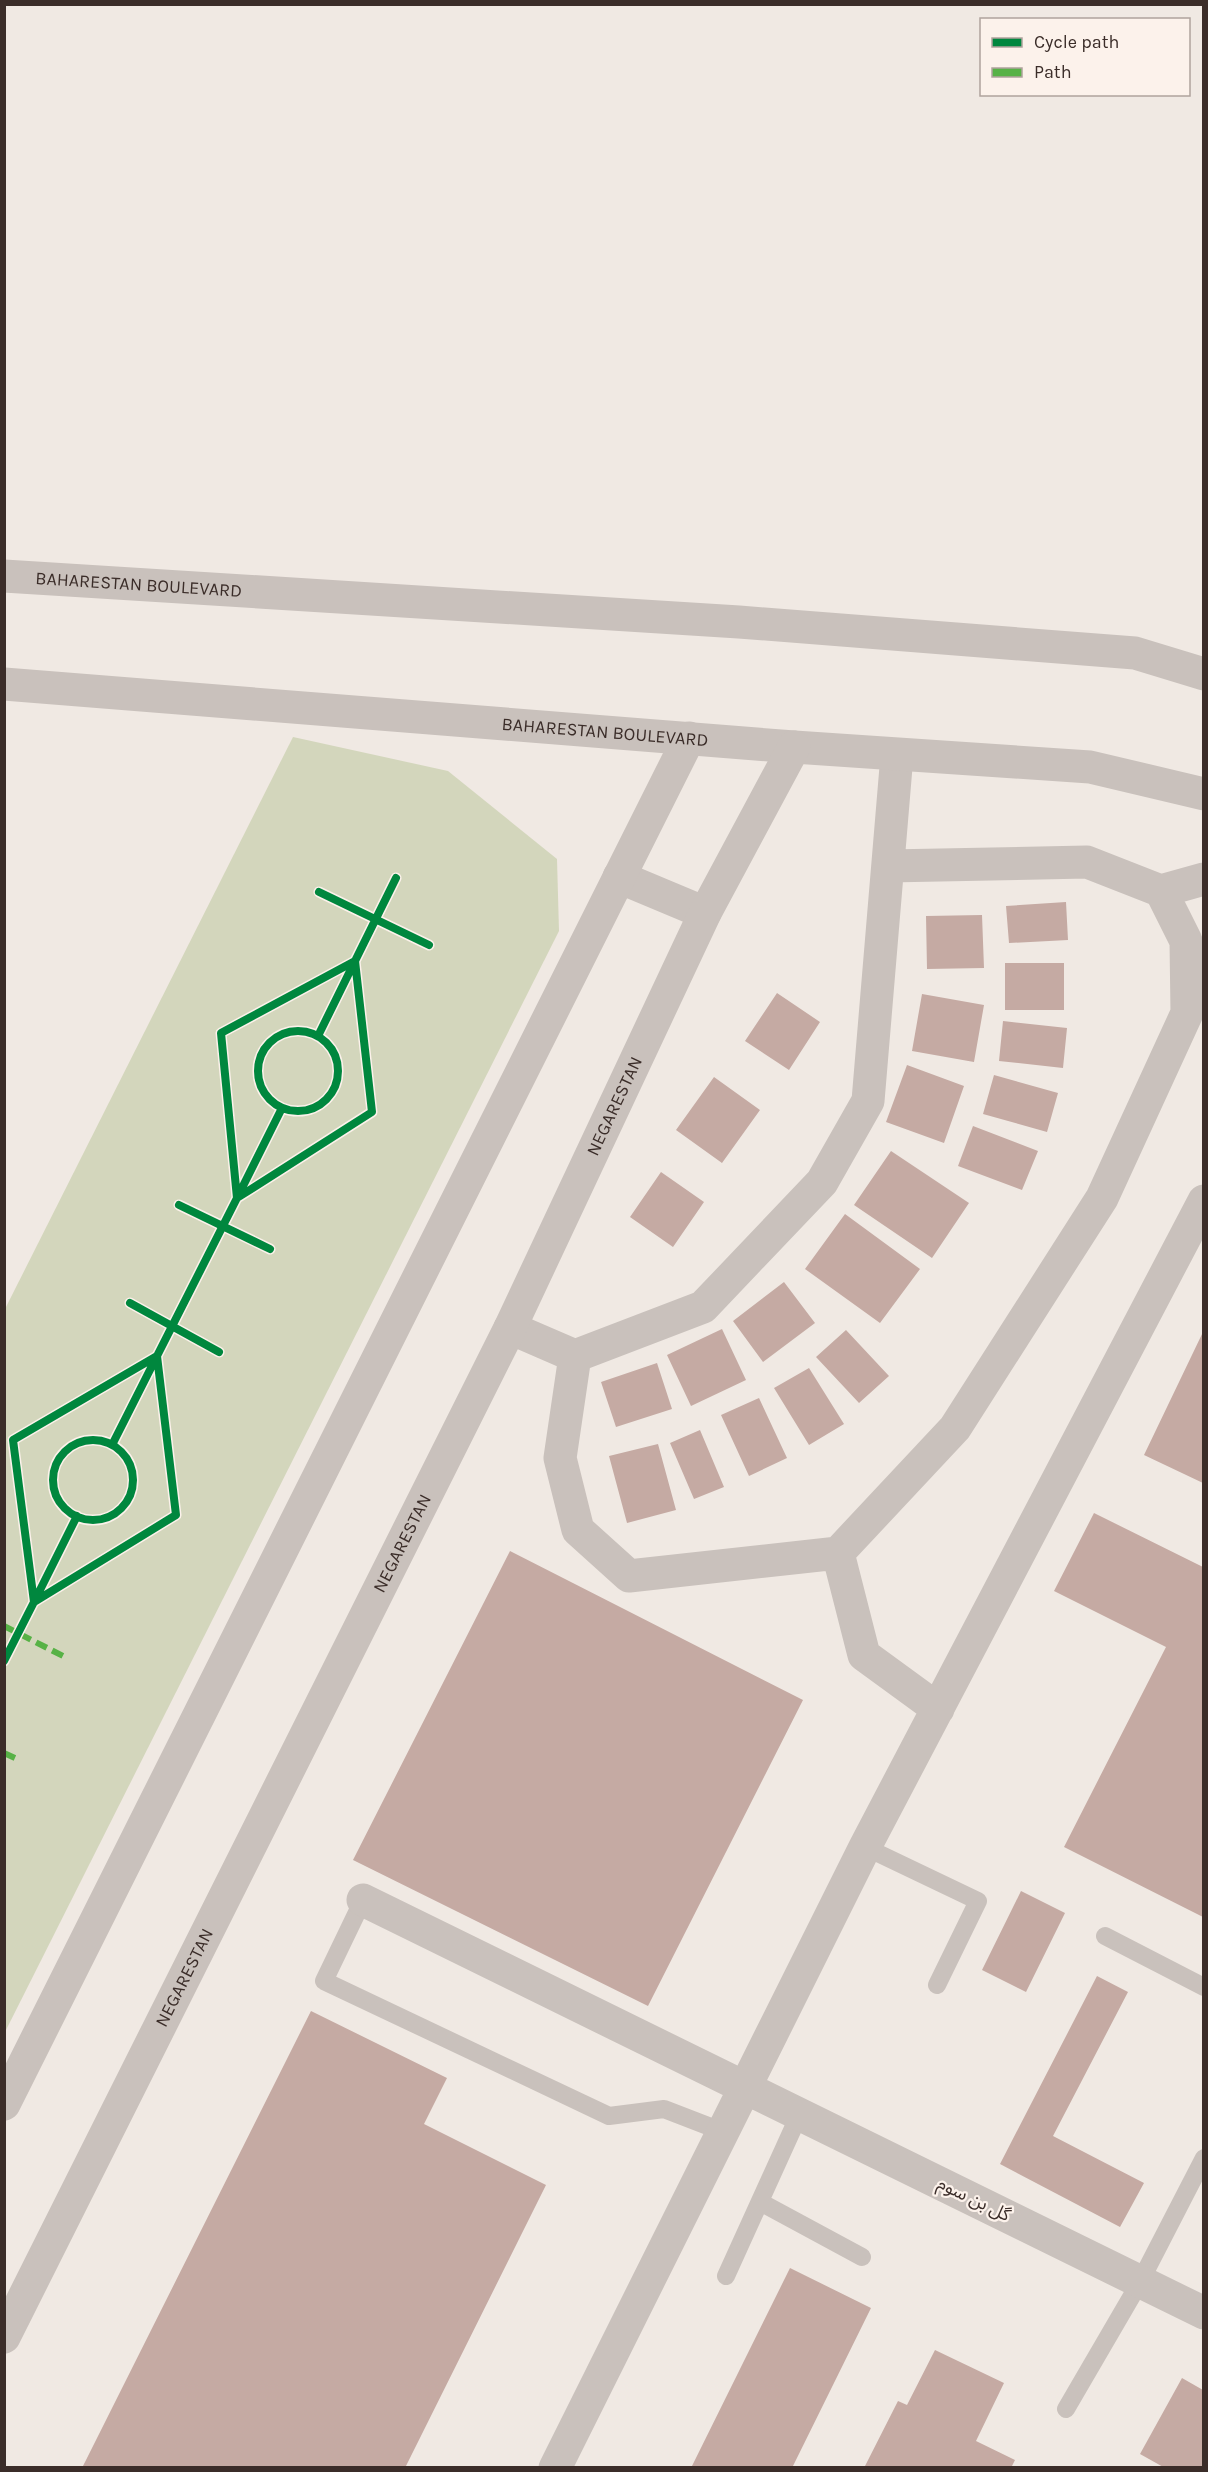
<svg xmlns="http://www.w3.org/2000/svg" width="1208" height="2472" font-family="Karla,'Noto Sans Arabic',sans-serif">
<rect width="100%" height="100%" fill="#f0e9e3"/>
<!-- green -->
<path fill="#d3d6bc" d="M293,737L448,771L557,859L559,931L5,2032V1309Z"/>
<!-- building -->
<path fill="#c5aaa3" d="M1066,902L1068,940L1009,943L1006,906Z
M982,915L984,968L927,969L926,916Z
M1005,963H1064V1010H1005Z
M777,993L820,1022L789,1070L745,1041Z
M922,994L984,1005L974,1062L912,1051Z
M1003,1021L1067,1028L1063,1068L999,1061Z
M907,1065L964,1086L944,1143L886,1122Z
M994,1075L1058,1093L1047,1132L983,1114Z
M714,1077L760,1110L722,1163L676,1130Z
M973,1126L1038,1151L1022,1190L958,1166Z
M891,1151L969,1203L932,1258L854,1205Z
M661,1172L704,1202L673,1247L630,1217Z
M845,1214L920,1269L880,1323L805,1269Z
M784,1282L815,1323L763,1362L733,1321Z
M722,1329L746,1380L691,1406L667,1355Z
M846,1330L889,1376L859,1403L816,1357Z
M1203,1332V1483L1144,1455Z
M657,1363L672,1409L616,1427L601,1382Z
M809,1368L844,1424L809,1445L774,1388Z
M759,1398L787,1458L749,1476L721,1415Z
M700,1430L724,1487L694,1499L670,1443Z
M658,1444L676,1510L627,1523L609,1456Z
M1094,1513L1203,1567V1917L1064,1847L1166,1647L1054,1591Z
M510,1551L803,1700L648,2006L353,1860Z
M1021,1891L1065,1913L1026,1992L982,1970Z
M1097,1976L1128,1992L1053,2136L1144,2183L1120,2227L1000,2164Z
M311,2011L447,2078L424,2124L546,2185L405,2468H82Z
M790,2268L871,2308L792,2468H691Z
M935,2350L1004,2383L976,2441L1015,2460L1011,2468H864L898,2401L907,2405Z
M1182,2378L1203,2390V2468H1165L1140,2454Z"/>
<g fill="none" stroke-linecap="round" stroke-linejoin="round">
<!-- service -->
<path stroke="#c9c1bc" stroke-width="18" d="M865,1847L978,1901L937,1985
M363,1900L324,1981L609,2116L664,2109L721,2131
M1105,1936L1204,1987
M760,2202L862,2257
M726,2276L800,2113
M1066,2409L1140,2282L1204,2158"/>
<!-- minor -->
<path stroke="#c9c1bc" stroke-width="33" d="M888,866L1087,862L1161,891L1186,941L1187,1013L1102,1198L955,1428L838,1553L864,1655L938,1709
M1161,891L1204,879
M510,1328L575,1356L703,1307L822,1182L868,1101L897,755
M575,1356L560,1458L578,1530L629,1576L838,1553
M363,1900L1204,2313
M555,2468L865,1847L1204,1201"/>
<!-- tertiary -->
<g stroke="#c9c1bc" stroke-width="33">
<path id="s1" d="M4,576L739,622L1135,653L1204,674"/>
<path id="s2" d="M4,684L794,747L1090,767L1204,794"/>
<path d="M619,877L705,913"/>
<path d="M4,2104L689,738"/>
<path id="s3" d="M4,2337L510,1328L705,913L794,747"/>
</g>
<!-- quiet -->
<path stroke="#57b246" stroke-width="6" stroke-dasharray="12 6" stroke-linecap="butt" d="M4,1626L67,1658
M4,1753L15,1758"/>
<defs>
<path id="cycleway" d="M319,892L429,945
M258 1071a40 40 0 1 1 80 0a40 40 0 1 1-80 0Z
M318,1036L355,961
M237,1198L372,1112L355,961
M237,1198L282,1108
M179,1205L270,1249
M130,1303L219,1352
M53 1480a40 40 0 1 1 80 0a40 40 0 1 1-80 0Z
M112,1445L157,1356
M34,1602L176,1515L157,1356
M34,1602L77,1516
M4,1661L34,1602L13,1440L157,1356L237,1198L221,1033L355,961L396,878"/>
</defs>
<!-- cycleway casing -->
<use href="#cycleway" stroke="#fcf2eb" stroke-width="11"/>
<!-- cycleway -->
<use href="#cycleway" stroke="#00873e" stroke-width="8"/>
</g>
<g text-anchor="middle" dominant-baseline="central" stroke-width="4.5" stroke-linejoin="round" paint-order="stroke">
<!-- street labels -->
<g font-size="18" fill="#3b2d29" stroke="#fcf2eb">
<text stroke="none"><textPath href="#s1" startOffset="135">BAHARESTAN BOULEVARD</textPath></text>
<text stroke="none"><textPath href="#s2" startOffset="603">BAHARESTAN BOULEVARD</textPath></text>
<text stroke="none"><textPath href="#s3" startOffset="1374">NEGARESTAN</textPath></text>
<text stroke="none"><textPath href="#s3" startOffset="888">NEGARESTAN</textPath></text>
<text stroke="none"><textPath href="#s3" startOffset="402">NEGARESTAN</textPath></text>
<text transform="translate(974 2199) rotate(26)">گل بن سوم</text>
</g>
</g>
<!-- border -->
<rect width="1208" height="2472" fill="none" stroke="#3b2d29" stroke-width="12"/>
<!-- legend -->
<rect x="980" y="18" width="210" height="78" fill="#fcf2eb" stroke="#afa39d" stroke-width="1.5"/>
<rect x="992" y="38" width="30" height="9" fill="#00873e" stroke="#afa39d" stroke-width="1.5"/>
<text x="1034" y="48" font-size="18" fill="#3b2d29">Cycle path</text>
<rect x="992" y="68" width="30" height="9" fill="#57b246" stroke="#afa39d" stroke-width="1.5"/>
<text x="1034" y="78" font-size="18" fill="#3b2d29">Path</text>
</svg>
